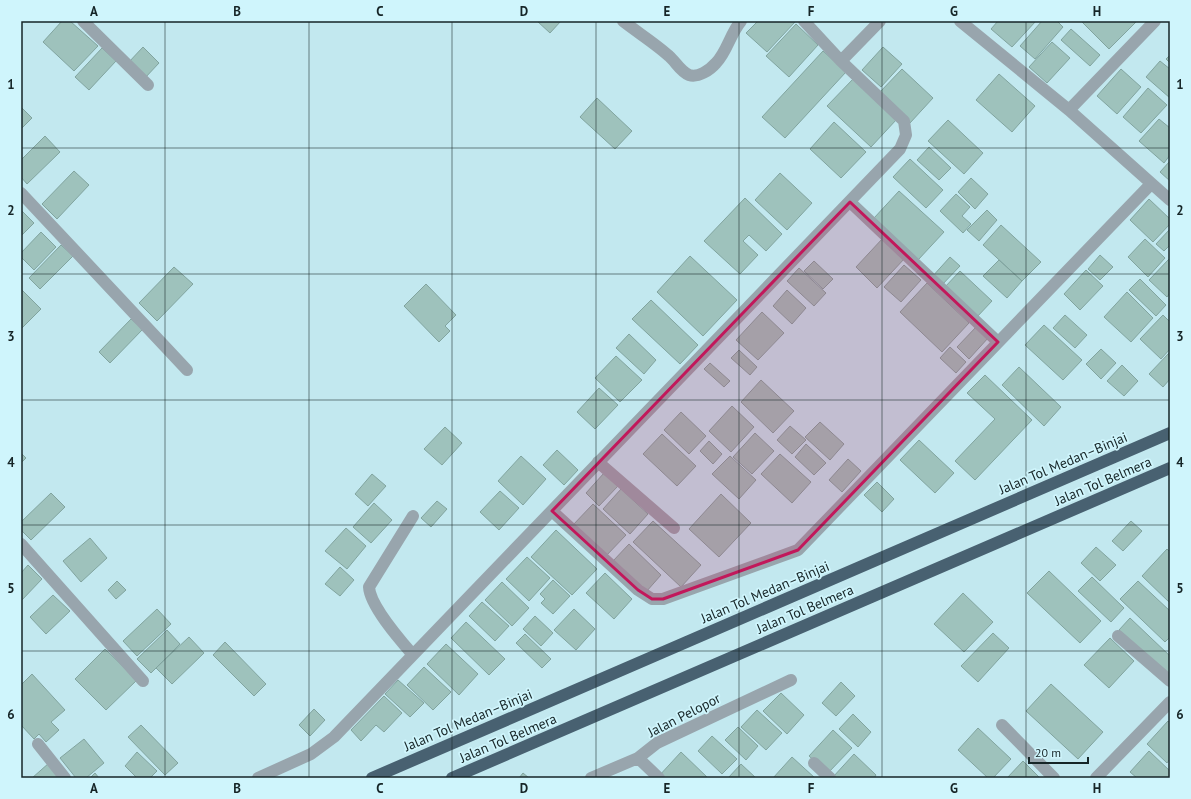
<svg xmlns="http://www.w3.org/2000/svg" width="1191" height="799" font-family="'PT Sans',sans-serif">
<rect width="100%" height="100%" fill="#c2e8ef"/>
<!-- building -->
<path fill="#9ec2bc" stroke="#81a49f" d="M62,21H70L98,46L74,71L43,42Z
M537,21H561L550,33Z
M758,21H794L795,22L767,52L746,33Z
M998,21H1036L1012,47L991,29Z
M1042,21H1057L1063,27L1035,59L1020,46Z
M1081,21H1135L1136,22L1109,49Z
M796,24L818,45L789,77L766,56Z
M1071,29L1100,55L1090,66L1061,40Z
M1052,42L1070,58L1047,83L1029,67Z
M143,47L159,63L144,79L128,63Z
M883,47L902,64L881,87L862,70Z
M102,48L116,61L89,90L75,77Z
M823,51L846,72L785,138L762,117Z
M1170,55V63L1166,59Z
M1160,61L1170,69V98L1146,77Z
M902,69L933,98L910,123L879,93Z
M1121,69L1141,87L1117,114L1097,96Z
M999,74L1035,106L1012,132L976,100Z
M854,78L897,119L871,147L827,106Z
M1148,88L1167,105L1141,133L1123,117Z
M597,98L632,131L615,149L580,117Z
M21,107L32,118L21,129Z
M1159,119L1170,128V155L1164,163L1139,141Z
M948,120L983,153L964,174L928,141Z
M834,122L866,152L841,178L810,149Z
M45,136L60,152L27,184L21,177V160Z
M929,147L951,168L939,180L917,160Z
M910,159L943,190L926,208L893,177Z
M1170,161V181L1160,172Z
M74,171L89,185L57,219L42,204Z
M780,173L812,203L787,230L755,200Z
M971,178L988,194L975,209L958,192Z
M899,191L944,232L918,260L874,218Z
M956,194L970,207L962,216L971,224L963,233L940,211Z
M745,198L782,234L766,251L749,235L743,241L758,255L740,274L704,241Z
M1149,199L1170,219V224L1153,242L1130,220Z
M21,210L34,223L21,236Z
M987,210L997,220L979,241L967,230Z
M1001,225L1041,262L1022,281L983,245Z
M1170,229V245L1164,251L1156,244Z
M41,232L56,247L34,270L21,257V253Z
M883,238L905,258L877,288L856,267Z
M1145,239L1165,258L1148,277L1128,257Z
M61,245L73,256L40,289L29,278Z
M1100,255L1113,267L1100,280L1088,269Z
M690,256L737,300L703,336L657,292Z
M950,257L960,266L940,287L931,278Z
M1169,259L1170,260V293L1167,297L1149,280Z
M999,260L1022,281L1007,298L983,276Z
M814,261L833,279L823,289L804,271Z
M904,265L921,280L901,302L884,287Z
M174,267L193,284L157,321L139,303Z
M799,268L826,293L814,306L787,281Z
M1086,270L1103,286L1080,310L1064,294Z
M960,271L992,301L976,318L944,288Z
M1140,279L1166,305L1156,316L1129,290Z
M927,283L969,323L942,352L900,312Z
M426,284L456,315L445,326L450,331L439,342L404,306Z
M21,289L41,309L21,329Z
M787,290L806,308L792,324L773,306Z
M1127,292L1153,318L1131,342L1104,317Z
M651,300L698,345L680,364L632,319Z
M762,312L784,333L758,360L736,340Z
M1065,315L1087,335L1075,348L1053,328Z
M1163,315L1170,322V349L1161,359L1140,339Z
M131,319L143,329L110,363L99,352Z
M1044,325L1082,360L1063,380L1025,345Z
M977,326L989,337L969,359L957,347Z
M629,334L656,360L644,374L616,348Z
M950,347L966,362L956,373L940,358Z
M1101,349L1116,363L1101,379L1086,364Z
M739,350L757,367L750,375L731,358Z
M1169,353L1170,379L1163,387L1149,374Z
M616,356L642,380L620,402L595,378Z
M710,363L730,381L724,387L704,369Z
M1122,365L1138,381L1124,396L1107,381Z
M1019,367L1061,407L1044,426L1002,385Z
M985,375L1032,420L975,480L955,461L995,419L967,393Z
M761,380L794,411L773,433L741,402Z
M599,388L618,405L595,429L577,412Z
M732,406L754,427L731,452L709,431Z
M681,412L706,436L689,454L664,430Z
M820,422L844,444L830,460L805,437Z
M790,426L806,440L792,454L777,440Z
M445,427L462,443L442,465L424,449Z
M755,433L774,451L752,474L733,457Z
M662,434L696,466L677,486L643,454Z
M919,440L954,473L935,493L900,460Z
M709,441L722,454L713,464L700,451Z
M806,444L826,463L814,475L795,457Z
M557,450L578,470L564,485L543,465Z
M21,453L26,458L21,463Z
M780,454L811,482L792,503L761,474Z
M521,456L546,479L523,505L498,481Z
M730,456L756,480L739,499L712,474Z
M848,459L861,471L842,492L829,480Z
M604,473L618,486L599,506L586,493Z
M372,474L386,486L368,506L355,494Z
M877,482L894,499L882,512L864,495Z
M621,489L648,514L630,534L603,509Z
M500,491L519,508L499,530L480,512Z
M51,493L65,507L31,540L21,530V522Z
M721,494L751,523L719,557L689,529Z
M437,501L447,509L431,527L421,518Z
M374,503L392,520L371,543L353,527Z
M593,504L626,535L605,557L572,526Z
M653,521L701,565L681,587L633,542Z
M1131,521L1142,531L1123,551L1112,541Z
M346,528L366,546L347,569L325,551Z
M556,530L597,569L572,595L531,557Z
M90,538L107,558L81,582L63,561Z
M629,544L661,575L646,592L613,561Z
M1096,547L1116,565L1100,581L1081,563Z
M1167,549L1170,552V603L1142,576Z
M527,557L550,578L529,601L506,579Z
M28,565L42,579L21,601V573Z
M340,567L354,580L340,596L325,584Z
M1049,571L1101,621L1080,643L1027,593Z
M605,573L632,599L614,619L586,593Z
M1092,577L1124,608L1111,622L1078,591Z
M553,580L570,596L553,614L541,603L545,599L540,594Z
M117,581L126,590L116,599L108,590Z
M1138,581L1170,611V637L1165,642L1120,599Z
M502,582L529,608L512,626L485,600Z
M963,593L993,622L964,652L934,624Z
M53,595L70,611L46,634L30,617Z
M482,602L509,626L495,641L469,616Z
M157,609L171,624L137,656L123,641Z
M574,609L595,629L576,650L554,630Z
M535,616L553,633L541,646L523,629Z
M1130,618L1170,656V672L1167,675L1119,630Z
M466,622L505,659L489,675L451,638Z
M167,630L180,644L151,673L137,659Z
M993,633L1009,648L978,682L961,666Z
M525,634L551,659L542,668L516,643Z
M189,637L204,653L172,684L156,668Z
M1110,638L1134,661L1109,688L1084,665Z
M225,642L266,684L254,696L213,655Z
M446,644L478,674L459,695L427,664Z
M105,649L137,680L106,710L75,679Z
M424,667L451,692L433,710L407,685Z
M32,674L65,710L51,722L59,730L46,742L39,734L34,739L21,725V685Z
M398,680L424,703L410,717L385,694Z
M841,682L855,696L836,716L822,703Z
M1051,684L1103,732L1078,759L1026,711Z
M781,693L804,715L787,734L763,711Z
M384,696L402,713L384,732L376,725L361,741L351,730Z
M314,709L325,720L310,736L299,725Z
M757,710L782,733L766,750L741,727Z
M853,714L871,732L858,747L839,729Z
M1168,721L1170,723V759L1167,763L1147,744Z
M141,725L178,763L165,775L128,737Z
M738,727L758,746L746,760L725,740Z
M978,728L1011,759L993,778H988L958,750Z
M833,730L852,748L828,773L809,756Z
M712,736L737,759L722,774L698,751Z
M84,739L104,763L86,778H76L60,758Z
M1149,751L1170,771V778H1137L1130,772Z
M137,752L157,771L150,778H137L125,766Z
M681,752L708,778H659L658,777Z
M854,754L876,775L874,778H834L833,777Z
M792,757L815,778H773Z
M1023,761L1040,778H1007Z
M49,763L62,778H32Z
M741,764L756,778H728Z
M95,773L99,778H90Z
M523,773L529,778H519Z"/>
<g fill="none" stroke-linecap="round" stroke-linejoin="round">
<!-- minor -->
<path stroke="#98a5ad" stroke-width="12" d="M83,21L148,85
M623,21C637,32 656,44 669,56C676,62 680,71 689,75C698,78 710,70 716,63C727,52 730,34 741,21
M804,21L841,61
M960,21L1069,110L1170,200
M1069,110L1155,21
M21,193L187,370
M850,202L998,342
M598,462L674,528
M552,511L638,590L652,599H663L798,550L1151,184
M413,516L369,587C370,606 400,640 413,655
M21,544L143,681
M1118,636L1170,681
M1002,725L1054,778
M38,744L65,778
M638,758L659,778
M814,763L830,778
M258,778L311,754L334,737L900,149L906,135L904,121L841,61L880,21
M591,778L638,758L657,743L791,680
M1096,778L1170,702"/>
<!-- highway -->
<path stroke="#486171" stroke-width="12" d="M372,778L1170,433
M452,778L1170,468"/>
</g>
<!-- marked area -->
<path fill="#c2185b" fill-opacity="0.2" stroke="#c2185b" stroke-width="3" stroke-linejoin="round" d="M850,202L998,342L798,550L663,599H652L638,590L552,511Z"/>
<!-- grid -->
<path fill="none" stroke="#162527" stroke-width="1" stroke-opacity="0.55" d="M165,21V778M309,21V778M452,21V778M596,21V778M739,21V778M882,21V778M1026,21V778M21,148H1170M21,274H1170M21,400H1170M21,525H1170M21,651H1170"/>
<g text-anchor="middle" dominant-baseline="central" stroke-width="3.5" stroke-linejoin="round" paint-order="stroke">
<!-- street labels -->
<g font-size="14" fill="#162527" stroke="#cff5fc">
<text transform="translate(1063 463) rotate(-23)">Jalan Tol Medan–Binjai</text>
<text transform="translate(1103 481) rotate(-23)">Jalan Tol Belmera</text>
<text transform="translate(765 592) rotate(-23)">Jalan Tol Medan–Binjai</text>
<text transform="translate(805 609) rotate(-23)">Jalan Tol Belmera</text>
<text transform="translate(684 715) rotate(-27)">Jalan Pelopor</text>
<text transform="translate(468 720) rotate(-23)">Jalan Tol Medan–Binjai</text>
<text transform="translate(508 738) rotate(-23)">Jalan Tol Belmera</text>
</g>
</g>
<!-- border -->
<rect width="1191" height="799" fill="none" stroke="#cff5fc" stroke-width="44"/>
<!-- scale -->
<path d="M1029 757v6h59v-6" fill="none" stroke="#162527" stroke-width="2"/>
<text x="1035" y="757" font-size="12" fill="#162527" stroke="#cff5fc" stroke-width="3" paint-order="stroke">20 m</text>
<rect x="22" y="22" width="1147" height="755" fill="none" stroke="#162527" stroke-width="1.5"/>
<g font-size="13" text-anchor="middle" font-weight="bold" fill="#162527">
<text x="94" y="16">A</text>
<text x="237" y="16">B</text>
<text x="380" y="16">C</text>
<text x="524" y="16">D</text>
<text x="667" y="16">E</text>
<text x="811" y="16">F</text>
<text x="954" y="16">G</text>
<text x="1097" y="16">H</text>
<text x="11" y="89">1</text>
<text x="1180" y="89">1</text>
<text x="11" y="215">2</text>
<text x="1180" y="215">2</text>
<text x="11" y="341">3</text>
<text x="1180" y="341">3</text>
<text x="11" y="467">4</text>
<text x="1180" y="467">4</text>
<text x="11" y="593">5</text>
<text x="1180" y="593">5</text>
<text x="11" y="719">6</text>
<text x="1180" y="719">6</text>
<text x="94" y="793">A</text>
<text x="237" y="793">B</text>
<text x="380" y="793">C</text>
<text x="524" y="793">D</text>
<text x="667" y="793">E</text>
<text x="811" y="793">F</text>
<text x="954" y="793">G</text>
<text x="1097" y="793">H</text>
</g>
</svg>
